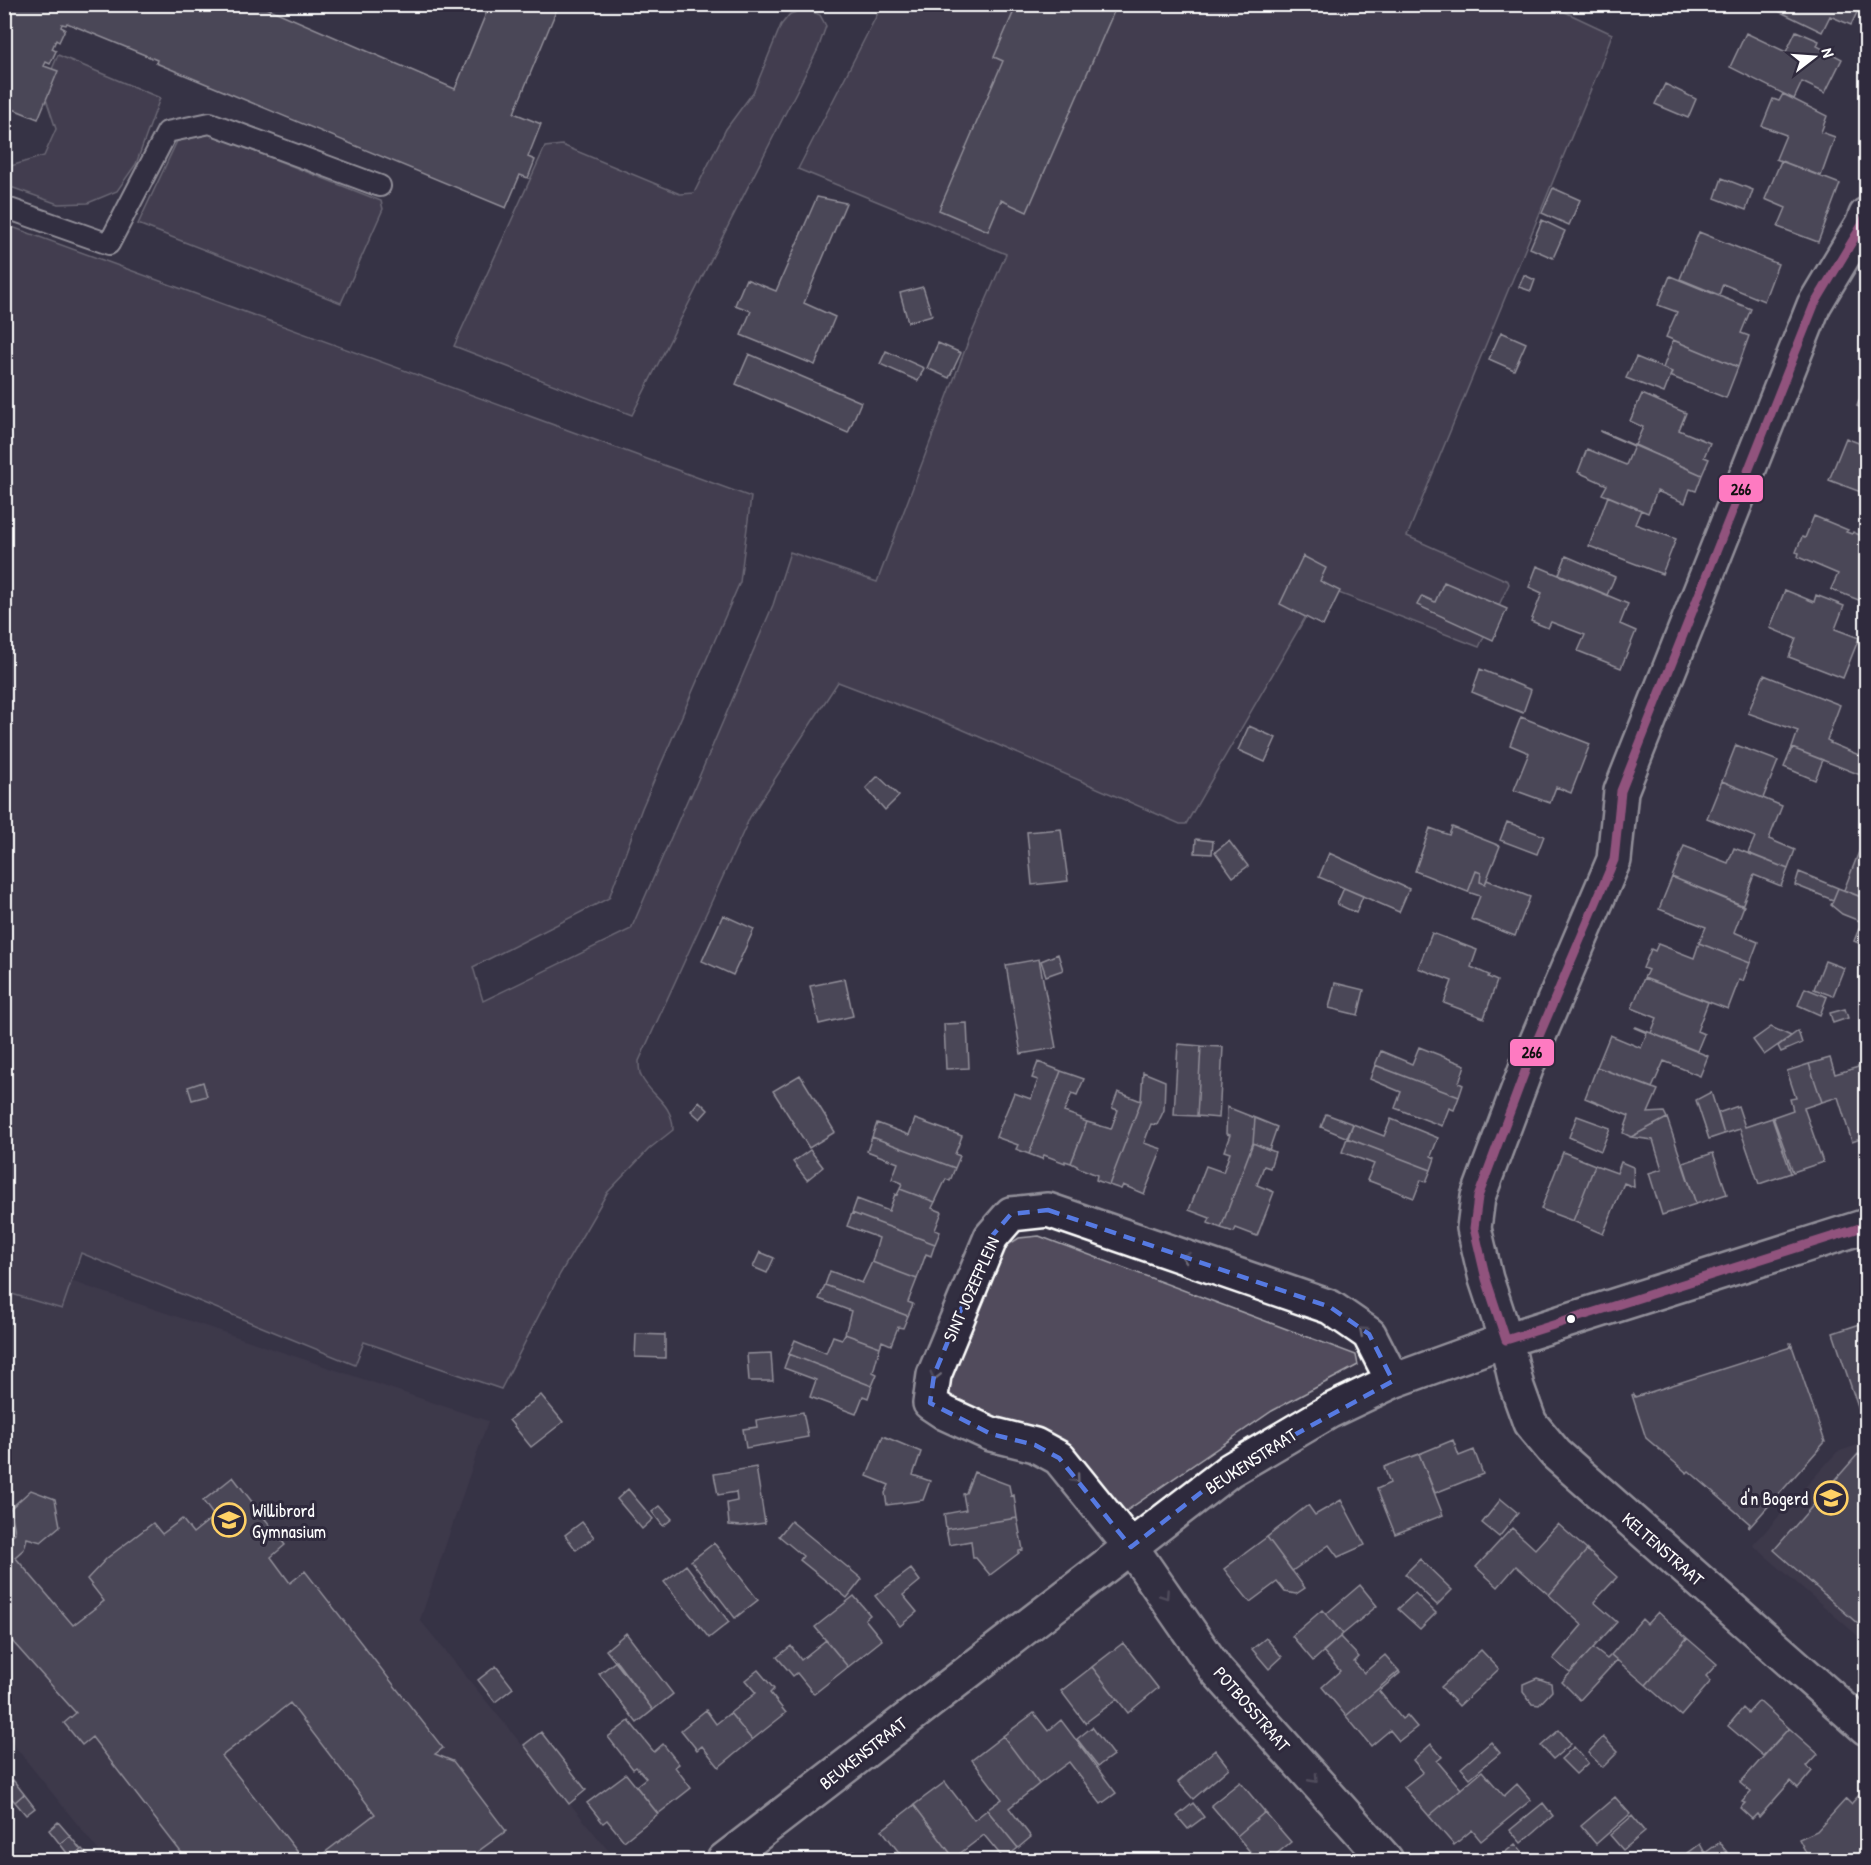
<svg xmlns="http://www.w3.org/2000/svg" width="1871" height="1865" font-family="'Patrick Hand',sans-serif">
<rect width="100%" height="100%" fill="#373345"/>
<filter id="ink" filterUnits="userSpaceOnUse"><feTurbulence type="fractalNoise" baseFrequency=".0167" numOctaves="2"/><feDisplacementMap in="SourceGraphic" scale="12" xChannelSelector="R" yChannelSelector="G"/><feConvolveMatrix kernelMatrix="1 2 1 2 8 2 1 2 1" color-interpolation-filters="sRGB"/></filter>
<g filter="url(#ink)">
<!-- built -->
<path fill="#444051" d="M5,1259L488,1421L420,1620L616,1860H106L5,1734Z
M1866,1442V1643L1753,1545L1837,1452Z"/>
<!-- green -->
<path fill="#514c5c" stroke="#a8a6ae" stroke-width="1.5" d="M1548,4L1612,34L1600,67L1407,536L1508,581L1509,584L1479,647L1326,588L1320,592L1186,824H1180L959,728L838,682L750,817L639,1061C639,1066 639,1072 641,1076C650,1096 673,1102 673,1130L649,1149L607,1193L560,1274L501,1389L364,1342L355,1365L81,1253L62,1309L5,1292L4,224L751,497L740,582L642,808L609,898L473,967L483,1001L631,929L690,794V798L773,605L790,552L877,582L968,342L1006,254L798,169L882,5Z
M806,9L820,15L826,26L818,49L632,415L454,346L545,147L562,145L680,194L694,193L726,129L754,91L781,25L790,14Z
M58,55L160,98L136,164L117,191L88,203L58,204L5,185L4,168L44,156L56,129L43,90Z
M205,132L381,201L383,209L341,303L138,224L179,137Z
M1039,1236L1356,1355L1358,1365L1272,1411L1126,1511L949,1400L943,1385L1000,1250L1019,1238Z"/>
<!-- building -->
<path fill="#635f6d" stroke="#fff" stroke-width="1.5" d="M4,4H228L235,8L237,4H258L455,89L487,11L475,4H559L514,113L541,124L528,157L535,160L528,178L520,175L506,208L156,63L157,60L67,23L66,25L62,24L61,27L65,29L59,42L56,40L52,49L56,51L50,64L46,62L44,66L58,71L38,119L8,107L4,113Z
M1017,4H1105L1115,9L1027,212L1001,200L988,231L939,210L1003,61L994,57Z
M1764,4H1861L1851,25L1830,16L1822,32Z
M1796,31L1819,41L1817,46L1842,59L1825,93L1802,82L1794,99L1730,67L1746,33L1786,52Z
M1665,84L1696,99L1688,118L1655,104Z
M1783,94L1827,116L1821,132L1835,137L1821,176L1776,159L1786,135L1762,126L1773,99L1779,101Z
M1781,161L1840,184L1818,242L1778,227L1786,208L1765,199Z
M1722,178L1753,190L1746,210L1715,198Z
M1553,188L1580,200L1569,225L1542,213Z
M817,197L846,203L804,303L835,317L815,365L741,335L751,311L735,305L746,279L776,291Z
M1542,220L1565,231L1553,258L1530,248Z
M1699,232L1778,264L1764,301L1723,284L1719,295L1680,279Z
M1524,275L1535,280L1531,291L1519,287Z
M1670,276L1751,309L1741,333L1749,336L1738,367L1666,337L1677,312L1658,305Z
M923,287L932,315L908,322L900,293Z
M1501,332L1526,343L1514,370L1489,359Z
M1673,340L1738,367L1726,398L1670,376L1672,372L1663,368Z
M938,343L961,353L949,378L927,368Z
M886,351L924,368L918,381L880,364Z
M749,354L861,402L848,433L736,384Z
M1636,357L1672,372L1664,393L1626,378Z
M1866,383V410L1857,406Z
M1642,394L1686,413L1679,430L1710,443L1704,457L1709,459L1702,475L1635,445L1643,427L1630,421Z
M1601,431L1702,475L1696,491L1690,489L1685,503L1657,491L1648,513L1602,494L1607,485L1578,472L1587,449L1626,465L1634,446L1601,432Z
M1846,438L1866,446V494L1829,480Z
M1608,496L1641,510L1635,524L1676,539L1662,574L1589,546Z
M1814,516L1848,530L1846,532L1852,534L1853,532L1866,538V565L1861,577L1866,579V603L1831,589L1838,574L1798,557L1799,553L1796,552L1802,537L1805,538Z
M1303,556L1326,568L1320,581L1340,591L1323,626L1280,604Z
M1566,556L1615,577L1607,595L1559,574Z
M1537,566L1628,604L1620,624L1636,631L1621,668L1578,651L1585,635L1551,622L1548,628L1531,621L1542,593L1529,587Z
M1444,582L1507,609L1493,640L1417,605L1422,596L1435,602Z
M1785,590L1814,602L1816,595L1844,606L1835,629L1859,638L1843,678L1789,657L1796,639L1770,628Z
M1480,669L1531,690L1523,713L1472,692Z
M1764,675L1840,705L1827,740L1831,742L1830,743L1866,758V768L1863,776L1792,748L1798,731L1748,713Z
M1521,717L1590,744L1571,793L1556,787L1550,803L1514,790L1529,753L1510,745Z
M1249,726L1276,738L1265,762L1238,750Z
M1736,745L1778,761L1763,798L1722,781Z
M1792,748L1823,760L1815,780L1784,767Z
M878,776L899,796L885,810L866,788Z
M1722,781L1782,806L1769,839L1795,850L1788,869L1748,853L1755,837L1707,818Z
M1507,822L1544,836L1537,854L1500,840Z
M1452,827L1500,846L1485,884L1480,882L1481,873L1476,871L1468,892L1415,871L1430,828L1449,835Z
M1061,829L1068,881L1032,885L1027,832Z
M1866,834V899L1844,890Z
M1196,839L1213,841L1212,854L1195,853Z
M1229,841L1248,866L1233,877L1215,852Z
M1684,846L1728,863L1734,848L1788,869L1781,886L1754,875L1742,906L1672,877Z
M1329,853L1409,889L1399,912L1319,877Z
M1476,871L1481,873L1480,882L1485,884L1487,880L1530,897L1515,936L1471,919L1480,896L1468,892Z
M1799,872L1838,888L1833,900L1795,885Z
M1672,877L1744,906L1734,932L1758,942L1750,963L1699,943L1706,927L1659,909Z
M1344,888L1363,896L1356,913L1337,904Z
M1838,888L1866,899V911L1862,922L1842,914L1831,905Z
M1866,911V946L1854,941Z
M723,915L754,929L733,975L702,961Z
M1432,933L1477,950L1471,967L1489,975L1488,977L1497,981L1484,1018L1444,1003L1452,981L1418,968Z
M1699,943L1750,963L1743,981L1739,980L1728,1009L1644,978L1648,970L1643,968L1651,949L1655,951L1658,944L1694,958Z
M1058,954L1063,970L1046,976L1041,961Z
M1039,959L1056,1048L1021,1054L1006,965Z
M1825,961L1844,968L1833,996L1814,989Z
M1644,978L1708,1002L1697,1031L1704,1034L1697,1051L1651,1033L1657,1018L1632,1008Z
M845,979L853,1016L819,1024L810,986Z
M1335,983L1364,990L1358,1015L1329,1008Z
M1805,988L1827,997L1820,1015L1798,1005Z
M1845,1009L1848,1018L1833,1023L1830,1013Z
M967,1023L969,1068L946,1069L944,1024Z
M1636,1027L1708,1056L1700,1076L1664,1061L1652,1088L1597,1067L1610,1035L1641,1048L1647,1033L1635,1028Z
M1771,1027L1791,1036L1764,1055L1753,1040Z
M1798,1031L1802,1043L1781,1052L1778,1046Z
M1178,1044L1201,1046L1197,1116L1174,1115Z
M1201,1046L1223,1047L1219,1118L1197,1116Z
M1419,1047L1465,1065L1459,1083L1463,1085L1459,1097L1375,1065L1381,1051L1412,1064Z
M1830,1058L1835,1074L1865,1065L1866,1137L1852,1142L1838,1097L1822,1102L1809,1064Z
M1038,1062L1061,1071L1029,1154L1016,1149L1018,1145L996,1137L1014,1093L1031,1099L1038,1080L1032,1078Z
M1809,1064L1822,1102L1804,1108L1823,1162L1793,1172L1773,1117L1793,1110L1790,1099L1796,1098L1787,1071Z
M1375,1065L1459,1097L1454,1110L1449,1108L1442,1126L1395,1108L1401,1092L1370,1079Z
M1597,1067L1658,1090L1648,1113L1664,1112L1667,1118L1631,1137L1623,1133L1629,1116L1585,1098Z
M1061,1071L1084,1079L1077,1095L1072,1093L1064,1112L1081,1118V1120L1087,1122L1071,1163L1065,1161V1163L1044,1155L1042,1159L1029,1154Z
M1143,1072L1165,1081L1164,1110L1157,1125L1151,1124L1144,1143L1162,1149L1144,1194L1123,1185L1121,1189L1109,1185L1141,1101Z
M800,1075L835,1132L809,1148L773,1091Z
M203,1082L207,1096L192,1100L188,1087Z
M1118,1092L1141,1101L1109,1185L1096,1180L1097,1175L1077,1167V1166L1071,1163L1087,1122L1111,1129L1118,1110L1112,1108Z
M1711,1092L1724,1134L1709,1139L1696,1100Z
M699,1101L708,1110L700,1119L691,1111Z
M1738,1106L1745,1127L1772,1118L1791,1173L1759,1184L1740,1129L1724,1134L1718,1113Z
M1227,1107L1255,1118L1253,1143L1221,1228L1208,1223L1210,1218L1189,1210L1206,1166L1223,1172L1230,1153L1224,1151L1230,1135L1226,1134Z
M1326,1114L1353,1124L1348,1138L1321,1127Z
M1577,1116L1610,1128L1601,1151L1569,1137Z
M1255,1118L1277,1127L1269,1150L1253,1143Z
M1667,1118L1696,1204L1662,1215L1649,1173L1662,1169L1653,1140L1631,1137Z
M915,1119L962,1136L955,1154L960,1156L955,1168L872,1137L877,1123L909,1135Z
M1391,1119L1438,1138L1431,1156L1435,1158L1431,1170L1347,1138L1353,1124L1384,1136Z
M872,1137L955,1168L950,1181L946,1179L935,1202L900,1189L902,1183L892,1179L898,1163L867,1151Z
M1347,1138L1431,1170L1426,1182L1421,1180L1414,1198L1367,1180L1374,1164L1342,1152Z
M1253,1143L1275,1152L1270,1168L1264,1166L1257,1185L1274,1192L1257,1236L1236,1228L1234,1232L1221,1228Z
M810,1150L823,1167L807,1180L793,1162Z
M1563,1152L1595,1165L1573,1221L1541,1209Z
M1713,1153L1727,1194L1696,1204L1683,1163Z
M1621,1162L1633,1167L1634,1187L1624,1183L1603,1234L1573,1221L1595,1165L1617,1173Z
M900,1189L935,1202L932,1208L942,1212L935,1230L940,1232L935,1244L852,1213L857,1199L889,1211L895,1194L897,1195Z
M852,1213L935,1244L931,1256L926,1254L917,1279L872,1262L879,1238L847,1226Z
M760,1252L774,1258L767,1273L753,1267Z
M872,1262L917,1279L908,1302L913,1304L908,1316L825,1285L830,1271L862,1283Z
M825,1285L908,1316L903,1328L898,1327L891,1345L882,1341L880,1347L845,1334L851,1311L819,1299Z
M1866,1318V1421L1863,1422L1833,1333L1863,1323L1861,1320Z
M636,1334L665,1335V1358L635,1357Z
M845,1334L880,1347L873,1372L877,1374L872,1386L789,1354L795,1340L826,1353L833,1336L842,1339Z
M1790,1343H1791L1825,1442L1749,1528L1748,1527L1750,1524L1689,1471L1687,1473L1646,1438L1632,1395L1634,1394L1635,1397L1791,1347Z
M771,1353L773,1381H749L747,1354Z
M789,1354L872,1386L868,1398L863,1396L856,1414L810,1397L816,1380L784,1368Z
M541,1395L563,1422L531,1447L509,1420Z
M803,1412L808,1437L746,1448L743,1429L757,1427L756,1420Z
M883,1436L921,1452L913,1475L930,1481L923,1500L887,1505L885,1493L889,1485L867,1476Z
M1453,1440L1459,1456L1474,1450L1483,1474L1435,1493L1419,1454Z
M1419,1454L1443,1515L1395,1534L1377,1489L1390,1483L1384,1467Z
M1858,1454L1866,1461V1631L1774,1550Z
M756,1467L765,1523L741,1526L729,1525L727,1503L737,1501L736,1492L718,1495L714,1474Z
M974,1472L1009,1485L1011,1496L1014,1495L1017,1518L946,1529L944,1514L966,1510L963,1494L966,1493Z
M233,1477L285,1545L271,1557L290,1583L305,1571L443,1748L435,1754L453,1761L506,1831L466,1860H315L375,1814L290,1703L222,1756L304,1860H187L92,1737L82,1745L64,1723L76,1713L4,1632V1542L15,1533L11,1508L31,1490L55,1499L60,1526L41,1542L27,1538L24,1549L15,1557L73,1625L104,1601L87,1579L107,1558L153,1523L162,1534L182,1519L193,1533L214,1516L203,1501Z
M628,1489L653,1519L642,1529L617,1499Z
M1501,1499L1518,1513L1499,1537L1482,1523Z
M1341,1500L1365,1545L1338,1557L1329,1545L1292,1571L1267,1537L1308,1505L1315,1515Z
M660,1506L672,1519L663,1526L652,1512Z
M1017,1518L1023,1550L1019,1551V1553L990,1575L976,1558H973L971,1541L949,1545L946,1529Z
M791,1521L862,1579L847,1598L800,1560L803,1556L779,1536Z
M582,1522L594,1537L576,1550L565,1535Z
M1558,1524L1587,1550L1549,1595L1516,1566L1498,1587L1476,1567L1512,1528L1535,1549Z
M1267,1537L1305,1588L1296,1594L1285,1592L1277,1582L1250,1602L1224,1569Z
M714,1543L758,1600L735,1618L691,1561Z
M1587,1550L1617,1577L1594,1602L1617,1622L1570,1673L1553,1659L1582,1625L1549,1595Z
M1420,1559L1452,1590L1437,1605L1405,1574Z
M686,1565L729,1622L709,1638L664,1582Z
M911,1569L920,1581L903,1595L917,1612L900,1626L875,1596Z
M1360,1585L1377,1606L1343,1634L1326,1614Z
M1415,1593L1436,1613L1420,1629L1398,1609Z
M854,1596L870,1615L865,1619L882,1640L848,1667L815,1627Z
M1322,1610L1343,1634L1313,1661L1292,1636Z
M1658,1612L1687,1638L1646,1685L1611,1655L1642,1619L1647,1624Z
M626,1633L673,1694L653,1710L606,1650Z
M1340,1637L1359,1657L1354,1662L1364,1673L1385,1655L1399,1671L1346,1716L1322,1687L1340,1671L1323,1651Z
M1266,1638L1282,1657L1269,1669L1252,1649Z
M1687,1638L1717,1664L1706,1676L1711,1681L1681,1716L1646,1685Z
M826,1640L848,1667L814,1694L797,1673L793,1676L777,1657L791,1646L801,1660Z
M1123,1643L1158,1688L1128,1713L1092,1667Z
M1593,1648L1607,1659L1611,1655L1617,1660L1580,1700L1562,1682Z
M1481,1650L1499,1669L1459,1706L1441,1687Z
M616,1661L653,1710L637,1723L599,1674Z
M496,1666L513,1688L495,1702L478,1680Z
M1092,1667L1117,1699L1085,1723L1061,1691Z
M758,1670L774,1689L770,1693L786,1713L752,1740L730,1713L756,1693L745,1680Z
M1399,1671L1400,1673L1379,1691L1402,1719L1407,1715L1417,1727L1399,1741L1390,1730L1371,1746L1346,1716Z
M1537,1678L1551,1683L1552,1691L1539,1705L1532,1704L1523,1692V1684Z
M1759,1701L1789,1728L1763,1756L1728,1726L1743,1708L1748,1713Z
M706,1710L716,1724L730,1713L752,1740L719,1767L702,1746L697,1750L681,1730Z
M1034,1713L1048,1731L1061,1720L1116,1793L1101,1804L1069,1762L1039,1784L1003,1736Z
M629,1721L654,1752L663,1744L679,1764L675,1767L691,1788L658,1814L636,1786L646,1778L636,1767L633,1769L608,1737Z
M1092,1727L1113,1755L1098,1766L1077,1739Z
M1789,1728L1818,1754L1807,1766L1812,1771L1798,1788L1791,1781L1759,1817L1757,1814L1752,1819L1740,1808L1745,1803L1742,1802L1751,1792L1740,1783Z
M1559,1730L1571,1744L1553,1759L1541,1746Z
M541,1732L586,1790L569,1804L524,1745Z
M1003,1736L1039,1784L1009,1808L1031,1837L1018,1848L987,1810L1002,1799L972,1760Z
M1603,1737L1618,1752L1603,1767L1588,1753Z
M1491,1742L1500,1753L1470,1778L1461,1768Z
M1431,1744L1442,1757L1437,1761L1461,1789L1429,1816L1404,1787L1423,1772L1413,1760Z
M1574,1747L1588,1763L1576,1774L1561,1759Z
M1215,1750L1229,1768L1193,1799L1178,1782Z
M1482,1771L1504,1796L1517,1784L1531,1800L1481,1841L1472,1830L1454,1845L1429,1816Z
M626,1774L658,1814L624,1841L607,1820L603,1823L587,1803Z
M13,1780L24,1794L15,1802L4,1790V1787Z
M945,1782L974,1820L987,1810L1018,1848L1004,1859L984,1835L954,1858L914,1805Z
M1240,1782L1265,1812L1237,1836L1211,1805Z
M1862,1792L1866,1795V1846L1854,1860H1810L1799,1839L1817,1831L1846,1799L1851,1804Z
M24,1794L35,1808L26,1815L15,1802Z
M1615,1797L1630,1814L1596,1844L1581,1826Z
M1193,1803L1204,1817L1188,1829L1177,1816Z
M1543,1803L1553,1816L1521,1843L1510,1830Z
M914,1805L954,1858L956,1860L951,1855L943,1860H903L904,1859L882,1830Z
M1265,1812L1291,1842L1269,1860H1257L1237,1836Z
M1632,1816L1645,1832L1623,1850L1610,1835Z
M58,1822L70,1836L60,1844L49,1830Z
M70,1836L81,1850L71,1858L60,1844Z
M1720,1842L1732,1860H1693L1688,1853L1700,1844L1705,1853Z
M1515,1844L1526,1857L1521,1860H1498L1497,1859Z
M1866,1846V1860L1859,1855Z
M82,1849L88,1856L83,1860L77,1853Z
M855,1851L863,1860H842Z"/>
<g fill="none" stroke-linecap="round" stroke-linejoin="round">
<defs>
<path id="lane" d="M4,207L109,244L167,132L210,123L380,186"/>
<path id="street" d="M1866,215L1862,225L1814,305L1621,791L1614,860L1533,1050L1478,1197L1474,1228L1486,1279L1506,1340L1517,1387L1530,1423L1556,1454L1866,1728
M724,1860L1230,1470L1330,1411L1393,1381L1506,1340L1866,1226
M1386,1860L1216,1670L1131,1547L1059,1458L1035,1445L991,1434L945,1413L930,1403L934,1375L991,1237L1011,1214L1048,1210L1330,1307L1369,1334L1393,1381"/>
</defs>
<!-- lane casing -->
<use href="#lane" stroke="#fff" stroke-width="24"/>
<!-- street casing -->
<use href="#street" stroke="#fff" stroke-width="38"/>
<!-- lane -->
<use href="#lane" stroke="#2f2a3d" stroke-width="20"/>
<!-- street -->
<use href="#street" stroke="#2f2a3d" stroke-width="33"/>
<defs>
<path id="bus-1" d="M1506,1340L1486,1279L1474,1228L1478,1197L1533,1050L1614,860L1621,791L1814,305L1862,225L1866,215
M1506,1340L1866,1226"/>
</defs>
<!-- bus-1 casing -->
<use href="#bus-1" stroke="#2f2a3d" stroke-width="14"/>
<!-- bus-1 -->
<use href="#bus-1" stroke="#fe7ac1" stroke-width="9"/>
</g>
<!-- one-way arrows -->
<defs><path id="oneway-chevron" d="M-2-3.5L2.5 0L-2 3.5" fill="none" stroke-width="1.6" stroke-linecap="round" stroke-linejoin="round" transform="scale(1.5)"/></defs>
<g stroke="#6d6a77">
<use href="#oneway-chevron" transform="translate(1185 1257) rotate(-161)"/>
<use href="#oneway-chevron" transform="translate(1363 1331) rotate(-139)"/>
<use href="#oneway-chevron" transform="translate(935 1376) rotate(104)"/>
<use href="#oneway-chevron" transform="translate(1076 1479) rotate(50)"/>
<use href="#oneway-chevron" transform="translate(1165 1595) rotate(56)"/>
<use href="#oneway-chevron" transform="translate(1314 1779) rotate(48)"/>
</g>
</g>
<!-- marked area -->
<path d="M0 0H1871V1865H0ZM1048,1210L1330,1307L1369,1334L1393,1381L1230,1470L1131,1547L1059,1458L1035,1445L991,1434L930,1403L934,1375L991,1237L1011,1214Z" fill="#373345" fill-opacity=".55" fill-rule="evenodd"/>
<path fill="none" stroke="#567ae2" stroke-width="4.5" stroke-dasharray="12 8" stroke-linejoin="round" d="M1048,1210L1330,1307L1369,1334L1393,1381L1230,1470L1131,1547L1059,1458L1035,1445L991,1434L930,1403L934,1375L991,1237L1011,1214Z"/>
<!-- icons -->
<defs>
<symbol id="school-ring" viewBox="-11 -11 22 22"><circle r="9.5" fill="#2f2a3d" stroke="#ffd166" stroke-width="1.5"/><path d="M0-5L7-2L0 1L-7-2ZM-4 1L0 2.5L4 1V4Q0 6-4 4Z" fill="#ffd166"/></symbol>
</defs>
<g fill-rule="evenodd">
<use href="#school-ring" x="1812" y="1479" width="38" height="38"/>
<use href="#school-ring" x="210" y="1501" width="38" height="38"/>
</g>
<!-- markers -->
<circle fill="#fff" stroke="#2f2a3d" stroke-width="2" cx="1571" cy="1319" r="5"/>
<g text-anchor="middle" dominant-baseline="central" stroke-width="6" stroke-linejoin="round" paint-order="stroke">
<!-- street labels -->
<g font-size="18" fill="#fff" stroke="#2f2a3d">
<text transform="translate(971 1289) rotate(-66)">SINT JOZEFPLEIN</text>
<text transform="translate(1251 1461) rotate(-33)">BEUKENSTRAAT</text>
<text transform="translate(1663 1549) rotate(41)">KELTENSTRAAT</text>
<text transform="translate(1252 1709) rotate(49)">POTBOSSTRAAT</text>
<text transform="translate(863 1753) rotate(-38)">BEUKENSTRAAT</text>
</g>
<!-- poi labels -->
<g font-size="18" fill="#fff" stroke="#2f2a3d" text-anchor="end">
<text x="1808" y="1498">d'n Bogerd</text>
<text x="252" y="1510" text-anchor="start">Willibrord<tspan x="252" dy="21">Gymnasium</tspan></text>
</g>
</g>
<g stroke="#2f2a3d" stroke-width="2">
<rect x="1718" y="474" width="46" height="29" rx="6" fill="#fe7ac1"/>
<rect x="1509" y="1038" width="46" height="29" rx="6" fill="#fe7ac1"/>
</g>
<g font-size="16" text-anchor="middle" font-weight="bold" fill="#111">
<text x="1741" y="495">266</text>
<text x="1532" y="1058">266</text>
</g>
<!-- margin -->
<rect width="1871" height="1865" fill="none" stroke="#2f2a3d" stroke-width="24"/>
<rect x="12" y="12" width="1847" height="1841" fill="none" stroke="#fff" stroke-width="2" filter="url(#ink)"/>
<!-- north arrow -->
<g transform="translate(1814 57) rotate(73)" stroke="#2f2a3d" stroke-width="4.5" paint-order="stroke">
<path d="M0-4.5L10 22L0 15L-10 22Z" fill="#ffffff"/>
<text y="-9" font-size="16" font-weight="bold" text-anchor="middle" fill="#ffffff">N</text>
</g>
</svg>
